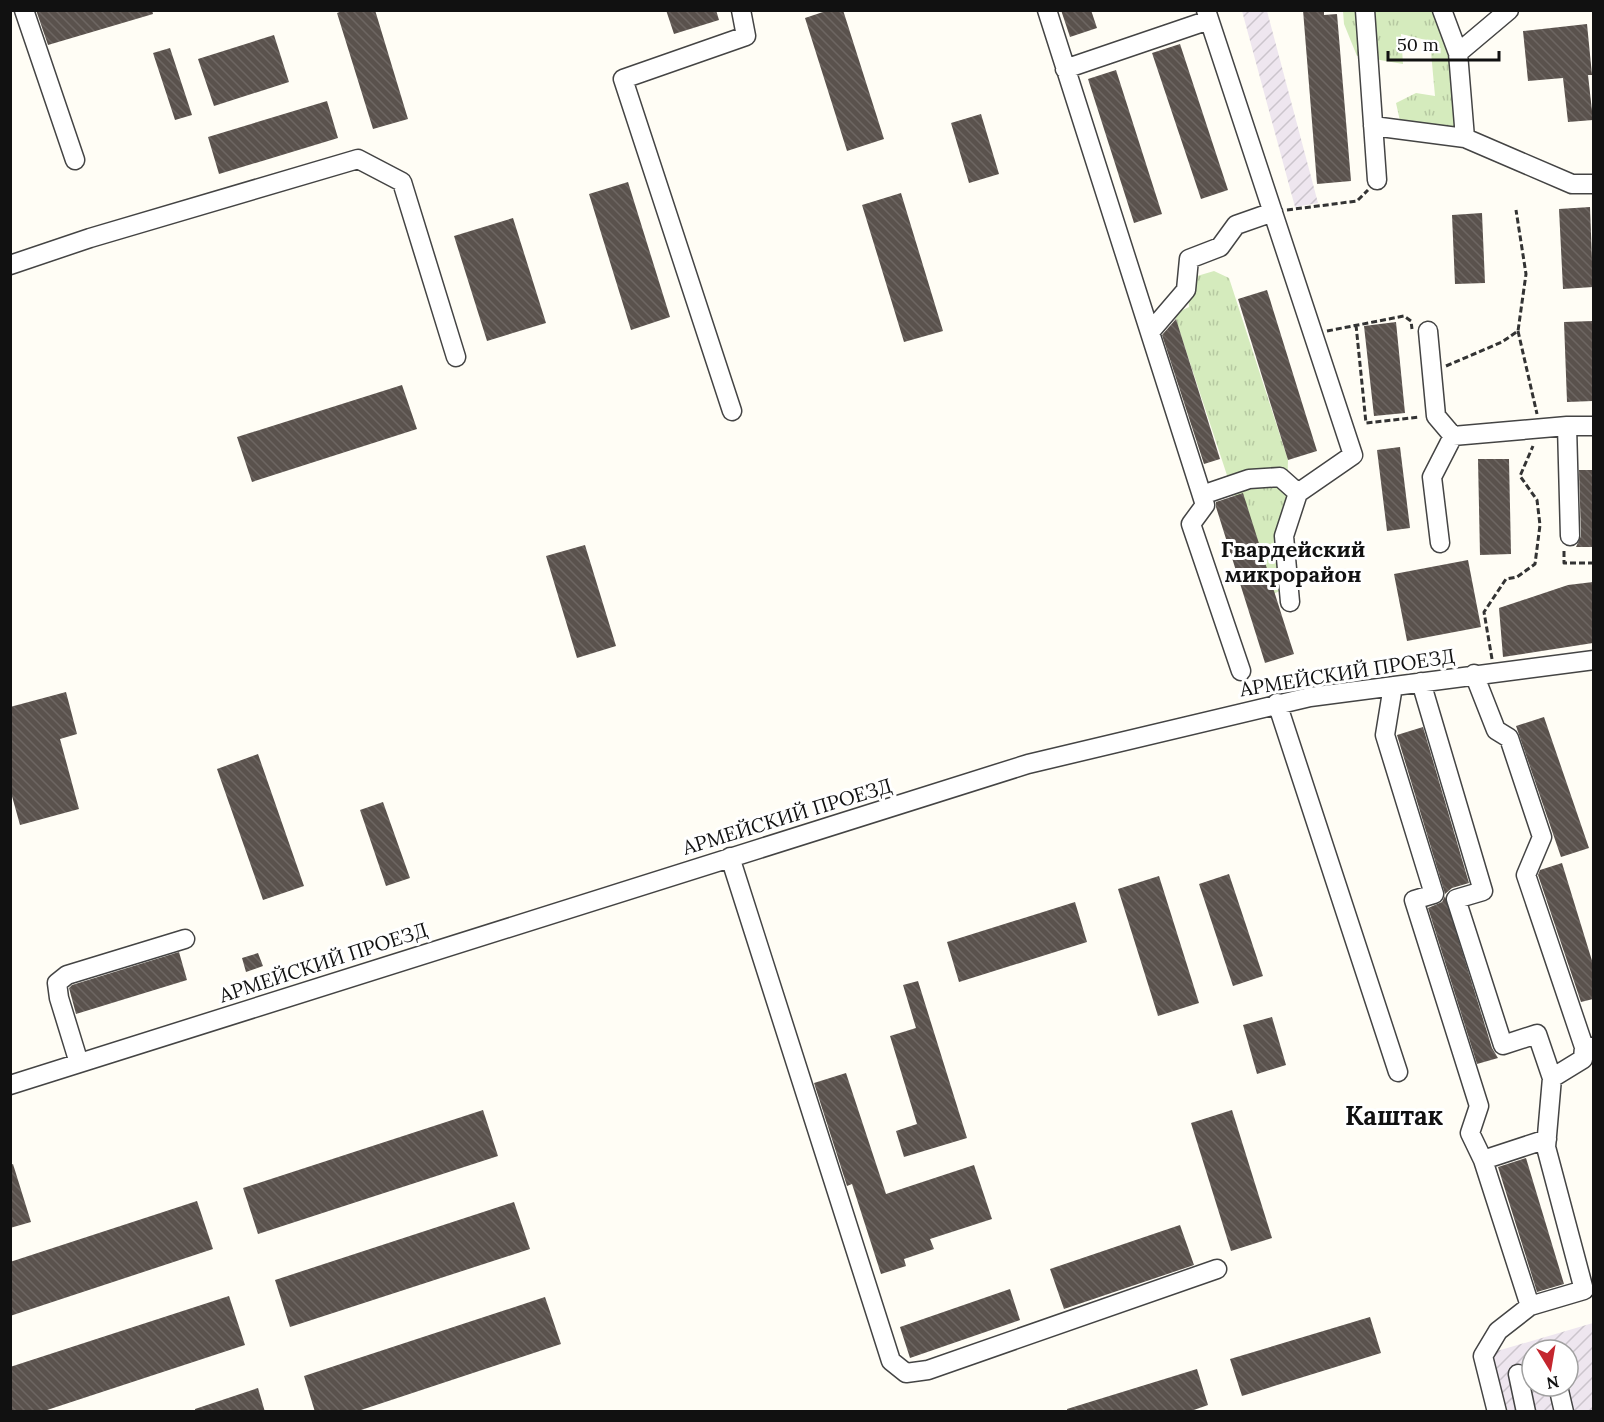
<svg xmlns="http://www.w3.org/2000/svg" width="1604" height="1422" font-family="Lora,serif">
<defs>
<pattern id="industrial-furrows" width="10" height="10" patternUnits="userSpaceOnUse" patternTransform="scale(1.5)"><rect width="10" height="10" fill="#eee6ef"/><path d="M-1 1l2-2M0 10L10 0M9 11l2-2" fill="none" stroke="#cbc4cc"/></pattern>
<pattern id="grass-tufts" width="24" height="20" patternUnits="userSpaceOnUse" patternTransform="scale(1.5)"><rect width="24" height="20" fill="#d5ebbd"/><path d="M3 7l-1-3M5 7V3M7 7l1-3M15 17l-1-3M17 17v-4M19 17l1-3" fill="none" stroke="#b6c8a1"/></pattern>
<pattern id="building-back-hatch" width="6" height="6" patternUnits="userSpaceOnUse" patternTransform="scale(1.5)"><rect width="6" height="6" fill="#5a524d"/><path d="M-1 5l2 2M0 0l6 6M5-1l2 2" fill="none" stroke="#6d6662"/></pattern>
</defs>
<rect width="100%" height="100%" fill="#fffdf5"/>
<!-- industrial -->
<path fill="url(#industrial-furrows)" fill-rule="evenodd" d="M1242,11H1267L1318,203L1295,207Z
M1593,1323V1411H1502L1487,1354ZM1532,1350H1568V1386H1532Z"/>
<!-- grass -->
<path fill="url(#grass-tufts)" d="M1343,11H1432L1437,24L1458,53L1465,138L1402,130L1396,103L1416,93L1435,96L1430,41L1401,34L1403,64L1357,56L1344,24Z
M1214,271L1229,278L1288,460L1284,589L1267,597L1174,314L1189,307L1187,279Z"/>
<!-- building -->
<path fill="url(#building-back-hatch)" d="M36,10H152L153,14L48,45Z
M345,10H375L408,119L373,129L337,13Z
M666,10H716L719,20L674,34Z
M829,10H843L884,139L847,151L805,18Z
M1061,10H1091L1097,28L1070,37Z
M1303,10H1324V15L1337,14L1351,181L1317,184Z
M1587,24L1592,75H1588L1593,120L1568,122L1563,78L1528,81L1523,31Z
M274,35L289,82L214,106L198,59Z
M1180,44L1228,190L1201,199L1152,53Z
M170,48L192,115L175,120L153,53Z
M1116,70L1162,214L1134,223L1088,79Z
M327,101L338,138L219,174L208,137Z
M981,114L999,174L969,183L951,123Z
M628,182L670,317L631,330L589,194Z
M901,193L943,331L904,342L862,205Z
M1590,207L1593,287L1563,289L1559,209Z
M1482,213L1485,283L1455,284L1452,215Z
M513,218L546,323L487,341L454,236Z
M1267,290L1317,451L1288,460L1238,299Z
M1176,319L1220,459L1204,464L1162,335Z
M1593,321V401L1567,402L1564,322Z
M1396,322L1405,413L1374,416L1364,326Z
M402,385L417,429L252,482L237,437Z
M1400,447L1410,528L1387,531L1377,450Z
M1478,459H1509L1511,554L1480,555Z
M1579,470H1593V547H1576L1581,536Z
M1243,493L1294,654L1265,663L1216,507V502Z
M585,545L616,646L577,658L546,556Z
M1468,560L1481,627L1407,641L1394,574Z
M1593,582V643L1503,657L1499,608L1568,585Z
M66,692L77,734L60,739L79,809L20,825L10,789V707Z
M1544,717L1589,848L1561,857L1516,726Z
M1423,727L1469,883L1452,888L1445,894L1397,735Z
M258,754L304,886L263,900L217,769Z
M383,802L410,878L386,886L360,810Z
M1562,863L1593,964V999L1581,1002L1538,875L1540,870Z
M1229,874L1263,976L1233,986L1199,884Z
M1159,876L1199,1003L1158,1016L1118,889Z
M1445,896L1492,1048L1498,1058L1477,1064L1428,908L1442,902Z
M1075,902L1087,942L959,982L947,942Z
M179,952L187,980L76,1014L69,988L72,985Z
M258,953L263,966L246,972L242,958Z
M918,981L967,1138L904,1157L896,1131L917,1124L890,1036L916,1028L903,985Z
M1272,1017L1286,1065L1257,1074L1243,1025Z
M846,1073L886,1194L974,1165L992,1219L930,1239L934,1249L904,1259L906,1266L881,1274L852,1184L847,1186L814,1083Z
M483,1110L498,1156L258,1234L243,1188Z
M1232,1110L1272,1238L1231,1251L1191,1123Z
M1526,1158L1564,1284L1537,1292L1498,1167Z
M13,1164L31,1222L10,1228V1165Z
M197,1201L213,1249L10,1316V1262Z
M514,1202L530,1249L290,1327L275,1280Z
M1180,1225L1194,1265L1064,1309L1050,1269Z
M1010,1289L1020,1320L910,1358L900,1327Z
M229,1296L245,1345L41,1412H10V1367Z
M545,1297L561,1344L355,1412H315L304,1376Z
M1370,1317L1381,1353L1242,1396L1230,1359Z
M1197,1369L1208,1405L1188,1412H1067V1409Z
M258,1388L265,1412H195V1409Z"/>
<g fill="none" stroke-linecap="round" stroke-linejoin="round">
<defs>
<path id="minor" d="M24,10L75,160
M1047,10L1205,505L1191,524L1241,671
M1206,10L1353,455L1298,493L1284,536L1290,602
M1365,10L1377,180
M1442,10L1458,53L1465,138
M1458,53L1509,10
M1065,69L1209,20
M1373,126L1465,138L1572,184H1594
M10,265L90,238L358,159L402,182L456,357
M1428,331L1436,416L1453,436
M1150,332L1186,290L1189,259L1220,247L1236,225L1273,212
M732,411L623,79L746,36L741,10
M1567,426L1570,536
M1453,436L1567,426H1594
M1202,495L1249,479L1280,477L1298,493
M1440,543L1432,477L1453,436
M1474,674L1496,730L1509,738L1542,837L1526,875L1584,1047H1594
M1421,682L1483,891L1456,899L1503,1045L1537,1034L1552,1078
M1393,686L1385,735L1434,894L1414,900L1479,1106L1470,1133L1483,1160L1547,1139
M1277,703L1398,1072
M730,857L891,1361L906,1373L928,1370L1217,1269
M79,1063L59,998L57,983L67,975L185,939
M10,1085L1028,764L1310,697L1594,660
M1483,1160L1530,1306L1584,1290L1546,1147L1552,1078L1583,1059L1584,1047
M1518,1374L1526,1412
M1558,1386L1564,1412
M1497,1412L1483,1356L1498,1331L1530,1306"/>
</defs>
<!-- minor casing -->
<use href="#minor" stroke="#444" stroke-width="21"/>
<!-- path -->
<path stroke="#333" stroke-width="3" stroke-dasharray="6 3" stroke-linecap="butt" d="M1287,210L1357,201L1368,190
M1356,325L1366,423L1420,417
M1327,331L1404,316L1411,321L1412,329
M1518,331L1537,414
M1446,366L1502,342L1518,331L1526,274L1516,210
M1564,551V563H1594
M1492,659L1484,612L1506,579L1517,577L1535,564L1540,525L1537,500L1520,476L1533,446"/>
<!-- minor -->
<use href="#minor" stroke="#fff" stroke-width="18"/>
</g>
<g text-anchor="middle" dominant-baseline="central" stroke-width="6" stroke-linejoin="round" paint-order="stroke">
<!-- street labels -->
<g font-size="20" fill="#111" stroke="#fff">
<text transform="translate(1347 672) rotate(-9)">АРМЕЙСКИЙ ПРОЕЗД</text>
<text transform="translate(787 816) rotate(-17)">АРМЕЙСКИЙ ПРОЕЗД</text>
<text transform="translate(323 962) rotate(-18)">АРМЕЙСКИЙ ПРОЕЗД</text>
</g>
<!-- quarter labels -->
<g font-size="22" font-weight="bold" fill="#111" stroke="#fff">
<text x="1293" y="549">Гвардейский<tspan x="1293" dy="25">микрорайон</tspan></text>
</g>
<!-- district labels -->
<g font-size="26" font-weight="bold" fill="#111" stroke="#fff">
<text x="1394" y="1115">Каштак</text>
</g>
</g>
<!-- border -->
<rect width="1604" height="1422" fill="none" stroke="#111111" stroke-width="24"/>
<!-- north arrow -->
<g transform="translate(1550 1368) rotate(169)"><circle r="28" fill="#ffffff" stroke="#a0a0a0" stroke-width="1.5"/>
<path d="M0-4.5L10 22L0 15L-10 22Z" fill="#c4262e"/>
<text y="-9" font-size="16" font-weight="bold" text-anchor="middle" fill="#111111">N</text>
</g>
<!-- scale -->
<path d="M1388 51v9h111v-9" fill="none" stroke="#111111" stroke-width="3"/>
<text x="1397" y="51" font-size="18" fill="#111111" stroke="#ffffff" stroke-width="4.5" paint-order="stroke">50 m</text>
</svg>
